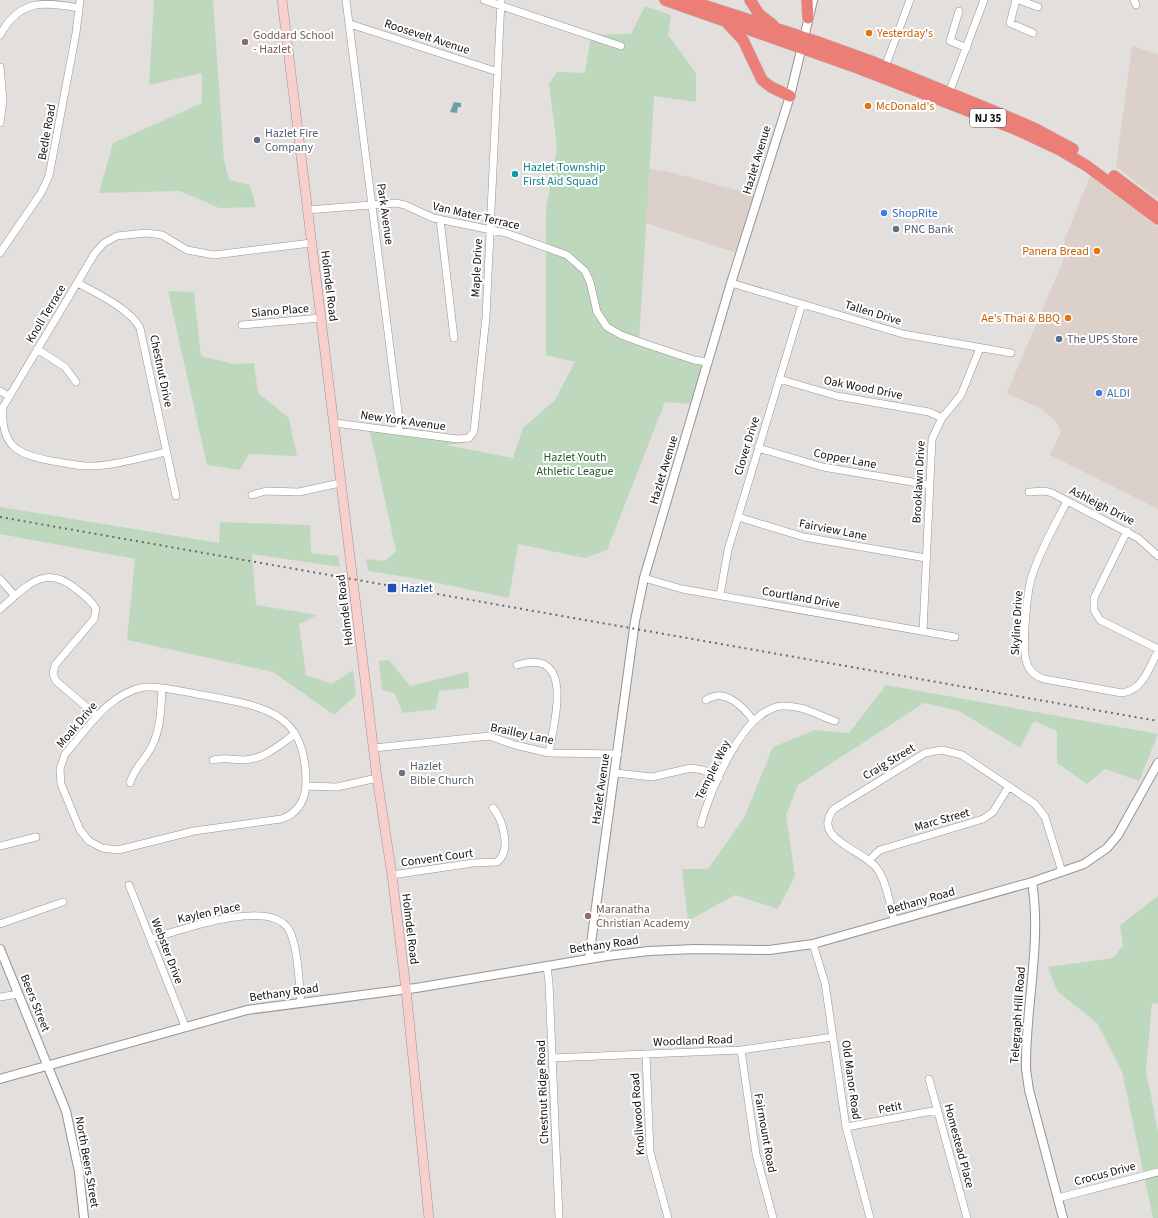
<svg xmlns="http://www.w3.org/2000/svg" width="1158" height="1218" font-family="'Source Sans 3',sans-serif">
<rect width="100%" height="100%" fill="#e3dfdd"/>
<!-- built -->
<path fill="#dcd0cb" d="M1132,46L1158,54V199L1116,167Z
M649,169L666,171L758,196L740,254L646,223Z
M1090,176L1158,227V509L1050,455L1061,431L1055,420L1043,410L1007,393L1066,254L1064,241Z"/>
<!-- green -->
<path fill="#bed8be" d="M154,0H213L224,160L229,180L250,185L256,207L219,208L180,191L99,193L113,143L202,103V73L149,85Z
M645,6L671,15L668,35L696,73V102L654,96L639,342L685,357L702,366L690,404L665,402L607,550L585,558L518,544L509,598L419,579L368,571L366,559L385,561L396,551L369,427L469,442L446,445L513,458L523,428L555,400L575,362L546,355V209L557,147L549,84L557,72L585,73L591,35L631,34Z
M168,291L194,292L201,356L233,364L254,363L258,393L289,418L297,456L249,454L240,470L207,465Z
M0,507L219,543L220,522L310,525L311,553L338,556L340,567L252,554L256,605L317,615L299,624L306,675L332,684L353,670L356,695L334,715L273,672L127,640L135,559L0,534Z
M389,660L410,686L468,672L469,688L439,691L436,709L403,713L394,693L382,690L379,661Z
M886,685L1158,734L1139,781L1105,769L1087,784L1057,763V731L1034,721L1020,748L959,711L924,703L798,785L786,815L795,876L778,909L735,895L688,921L682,869H708L744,818L773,747L815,730L849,733Z
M1158,896V1004L1152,1003L1146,1071L1158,1131V1218H1153L1122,1071L1097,1023L1057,991L1048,967L1113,958L1123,946L1120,925Z"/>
<!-- water -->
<path fill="#6ba0a5" d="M454,102L461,103V107H458L457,113L450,112Z"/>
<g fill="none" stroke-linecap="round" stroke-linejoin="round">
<defs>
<path id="minor" d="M346,0L399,419V431
M484,0L621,46
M1016,0L1010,23L1033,33
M1019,0L1038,7
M1134,0L1136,5
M959,11L950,41L967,48
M350,24L498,72
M0,35C19,0 42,1 78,8
M0,67L3,100L0,123
M885,67L910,0
M949,93L984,0
M307,210L396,203L405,205L433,218L506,233L567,255L585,271L590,282L597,312L607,327L621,335L643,343L694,360L708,362
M440,219L454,338
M0,253L41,193L49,176L76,33L80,0
M78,283C97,294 129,308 140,328L176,496
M731,283L903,334L1011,353
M242,325L320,318
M37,349L65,367L76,382
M779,379L837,396L929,412L942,418
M0,391L9,396
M335,423L457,439L469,438L474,431L486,317L501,0
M758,448L823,467L930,485
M166,452C143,457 119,465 95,466C80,467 66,463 52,461C20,455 0,448 3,407L95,253L104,243L117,236L146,233L162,235L187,250L214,255L311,243
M1029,492L1045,491L1052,493L1138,538L1158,556
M252,495L266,491L299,492L340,483
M1067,501C1055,525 1040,550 1032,576C1027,590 1022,646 1026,660C1028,670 1035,676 1044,679L1122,693C1143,690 1149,668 1158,651
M738,517L804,537L926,558
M1127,531L1094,598V610L1100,620L1158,649
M644,578L682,589L955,637
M0,579L15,596
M720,595L728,550L802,304
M0,609C25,588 44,562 76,589C84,595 92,601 96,609L94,619L55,665L53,674L56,681L97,716
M923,631L932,439L942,418L961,395L980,348
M517,665C576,647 554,721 549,753
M144,687C166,686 187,693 208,696C265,707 306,712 306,782C306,799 298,814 281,819L194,831L118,850L102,848L89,841L80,830L61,784L60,769L65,754C88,728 108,694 144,687Z
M706,700C725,687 743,707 754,721
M374,748L489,736L515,745L549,753L618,754
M213,760C227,757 232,760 244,760C265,759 279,745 295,734
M616,773L652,777L691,768L703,770L719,778
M130,783C134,768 145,760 152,746C161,728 161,707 162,688
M306,786L337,787L377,778
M701,824C710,791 743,709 782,706C802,705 817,715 835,721
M0,846L36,837
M869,860L880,850L983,819L993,812L1009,786
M392,875L473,863L497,862C512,851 503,820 493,808
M129,885L185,1026
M894,920C890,905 887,883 878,870C866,850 809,839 834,809L925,753L942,750L962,755L1035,804L1045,817L1062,872
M0,924L63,902
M151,939C180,930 271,897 289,930C298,946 299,983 301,1002
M813,944L825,983L846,1127L870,1218
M547,966L549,983L559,1218
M0,997L18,994
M741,1050L756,1154L773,1218
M646,1054L650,1152L668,1218
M552,1058L741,1050L833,1037
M929,1079L967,1218
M846,1127L938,1110
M1058,1198L1158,1172"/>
<path id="tertiary" d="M1032,882C1042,944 1025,1007 1026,1069L1029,1090L1063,1218
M0,949L66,1111L79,1172L84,1218
M589,958L635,621L644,578L731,283L790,96L813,0
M0,1079L247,1010L416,988L607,956L649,951L695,949L769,950L813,944L1032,882L1084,864L1107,848L1118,835L1158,763"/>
<path id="secondary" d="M282,0L377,778L392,875L406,989L429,1218"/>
<path id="trunk" d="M665,0L855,67L1015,129L1060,150L1087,166L1158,219
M688,0L815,41L876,63L999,113L1036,129L1073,149
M750,0L759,14L773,25
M807,0L808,18
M728,24L743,40L762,80L771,87L790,96
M1114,176L1158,209"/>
</defs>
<!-- minor casing -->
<use href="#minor" stroke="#979492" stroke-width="8"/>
<!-- tertiary casing -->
<use href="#tertiary" stroke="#979492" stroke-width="10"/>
<!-- secondary casing -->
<use href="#secondary" stroke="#979492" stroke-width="10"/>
<!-- trunk casing -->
<use href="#trunk" stroke="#bcbcbc" stroke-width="12"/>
<!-- minor -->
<use href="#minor" stroke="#fff" stroke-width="7"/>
<!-- tertiary -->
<use href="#tertiary" stroke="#fff" stroke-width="8"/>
<!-- secondary -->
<use href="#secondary" stroke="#f8cfcc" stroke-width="9"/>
<!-- trunk -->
<use href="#trunk" stroke="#ec7e78" stroke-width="11"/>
<!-- rail -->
<path stroke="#6c6969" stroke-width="2" stroke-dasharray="2 4" stroke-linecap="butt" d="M0,517L1158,721"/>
</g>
<!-- markers -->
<g fill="#e8710a" stroke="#fff" stroke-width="1.5">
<circle cx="869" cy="33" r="4"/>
<circle cx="868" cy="106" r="4"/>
<circle cx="1097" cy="251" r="4"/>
<circle cx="1068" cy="318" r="4"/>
</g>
<g fill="#8d6e63" stroke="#fff" stroke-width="1.5">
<circle cx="245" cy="42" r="4"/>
<circle cx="588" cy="916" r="4"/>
</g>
<g fill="#5c6f8a" stroke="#fff" stroke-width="1.5">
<circle cx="257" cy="140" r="4"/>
<circle cx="896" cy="229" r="4"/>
<circle cx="1059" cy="339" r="4"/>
</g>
<circle fill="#0f9aa8" stroke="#fff" stroke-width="1.5" cx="515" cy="174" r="4"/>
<g fill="#3f7fe0" stroke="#fff" stroke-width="1.5">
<circle cx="884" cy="213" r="4"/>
<circle cx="1099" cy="393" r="4"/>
</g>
<rect fill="#1a4fb4" stroke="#fff" stroke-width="1.5" x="387" y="583" width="10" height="10" rx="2"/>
<circle fill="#6b7280" stroke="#fff" stroke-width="1.5" cx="402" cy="773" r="4"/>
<g text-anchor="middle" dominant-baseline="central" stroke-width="4" stroke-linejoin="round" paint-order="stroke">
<!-- shield labels -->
<rect fill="#fff" stroke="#585656" stroke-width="1" x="970" y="109" width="36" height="18" rx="3"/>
<g font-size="11" font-weight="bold" fill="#100e0e">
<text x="988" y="118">NJ 35</text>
</g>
<!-- food labels -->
<g font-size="12" fill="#c56008" stroke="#fff" text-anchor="start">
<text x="877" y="33">Yesterday's</text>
<text x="876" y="106">McDonald's</text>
<text x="1089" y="251" text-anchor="end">Panera Bread</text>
<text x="1060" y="318" text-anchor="end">Ae's Thai &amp; BBQ</text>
</g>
<!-- education labels -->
<g font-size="12" fill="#785e54" stroke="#fff" text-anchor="start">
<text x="253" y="35">Goddard School<tspan x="253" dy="14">- Hazlet</tspan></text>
<text x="596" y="909">Maranatha<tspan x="596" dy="14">Christian Academy</tspan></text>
</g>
<!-- street labels -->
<g font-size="12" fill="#100e0e" stroke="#fff">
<text transform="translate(427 37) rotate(18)">Roosevelt Avenue</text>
<text transform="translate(47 132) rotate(-80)">Bedle Road</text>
<text transform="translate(757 160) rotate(-73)">Hazlet Avenue</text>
<text transform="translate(385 214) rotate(82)">Park Avenue</text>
<text transform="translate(476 216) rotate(13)">Van Mater Terrace</text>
<text transform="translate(477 268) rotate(-87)">Maple Drive</text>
<text transform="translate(329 286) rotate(83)">Holmdel Road</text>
<text transform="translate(280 311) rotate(-5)">Siano Place</text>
<text transform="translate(873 313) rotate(17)">Tallen Drive</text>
<text transform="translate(46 314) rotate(-59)">Knoll Terrace</text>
<text transform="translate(161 371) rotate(78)">Chestnut Drive</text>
<text transform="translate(863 388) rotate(11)">Oak Wood Drive</text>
<text transform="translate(403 421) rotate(8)">New York Avenue</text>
<text transform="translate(747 446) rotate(-73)">Clover Drive</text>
<text transform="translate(845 459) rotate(11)">Copper Lane</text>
<text transform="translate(664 470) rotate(-73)">Hazlet Avenue</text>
<text transform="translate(919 482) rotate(-87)">Brooklawn Drive</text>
<text transform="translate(1102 506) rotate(27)">Ashleigh Drive</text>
<text transform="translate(833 530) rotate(11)">Fairview Lane</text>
<text transform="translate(801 598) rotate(10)">Courtland Drive</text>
<text transform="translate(345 610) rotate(-97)">Holmdel Road</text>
<text transform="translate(1017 623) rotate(-87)">Skyline Drive</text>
<text transform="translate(77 725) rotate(-50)">Moak Drive</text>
<text transform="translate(522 734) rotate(12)">Brailley Lane</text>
<text transform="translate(889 762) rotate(-31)">Craig Street</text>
<text transform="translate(713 770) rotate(-64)">Templer Way</text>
<text transform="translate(601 789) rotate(-82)">Hazlet Avenue</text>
<text transform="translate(942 820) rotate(-16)">Marc Street</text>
<text transform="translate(437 858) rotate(-8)">Convent Court</text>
<text transform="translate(921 901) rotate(-16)">Bethany Road</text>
<text transform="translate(209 913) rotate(-12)">Kaylen Place</text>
<text transform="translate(410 929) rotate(83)">Holmdel Road</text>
<text transform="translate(604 945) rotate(-8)">Bethany Road</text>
<text transform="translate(167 951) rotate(69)">Webster Drive</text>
<text transform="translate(284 993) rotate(-8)">Bethany Road</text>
<text transform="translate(35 1003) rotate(68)">Beers Street</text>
<text transform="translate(1018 1015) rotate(-86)">Telegraph Hill Road</text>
<text transform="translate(693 1041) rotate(-2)">Woodland Road</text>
<text transform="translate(851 1080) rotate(82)">Old Manor Road</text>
<text transform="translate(543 1092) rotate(-92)">Chestnut Ridge Road</text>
<text transform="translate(890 1108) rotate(-10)">Petit</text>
<text transform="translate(638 1114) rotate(-94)">Knollwood Road</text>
<text transform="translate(765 1133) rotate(80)">Fairmount Road</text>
<text transform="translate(959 1146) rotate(75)">Homestead Place</text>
<text transform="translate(87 1162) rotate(80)">North Beers Street</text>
<text transform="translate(1105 1174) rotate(-15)">Crocus Drive</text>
</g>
<!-- service labels -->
<g font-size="12" fill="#4e5e75" stroke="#fff" text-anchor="start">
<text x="265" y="133">Hazlet Fire<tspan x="265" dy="14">Company</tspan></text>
<text x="904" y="229">PNC Bank</text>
<text x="1067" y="339">The UPS Store</text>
</g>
<!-- culture labels -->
<g font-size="12" fill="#0d838f" stroke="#fff" text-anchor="start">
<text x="523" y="167">Hazlet Township<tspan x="523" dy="14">First Aid Squad</tspan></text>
</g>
<!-- shop labels -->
<g font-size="12" fill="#366cbe" stroke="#fff" text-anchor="start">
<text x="892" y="213">ShopRite</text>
<text x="1107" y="393">ALDI</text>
</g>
<!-- park labels -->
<g font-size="12" fill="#26552a" stroke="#fff">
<text x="575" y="457">Hazlet Youth<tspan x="575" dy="14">Athletic League</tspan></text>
</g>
<!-- transit labels -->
<g font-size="12" fill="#164399" stroke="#fff" text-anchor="start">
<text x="401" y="588">Hazlet</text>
</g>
<!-- worship labels -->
<g font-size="12" fill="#5b616d" stroke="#fff" text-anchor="start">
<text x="410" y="766">Hazlet<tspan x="410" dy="14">Bible Church</tspan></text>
</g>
</g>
</svg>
